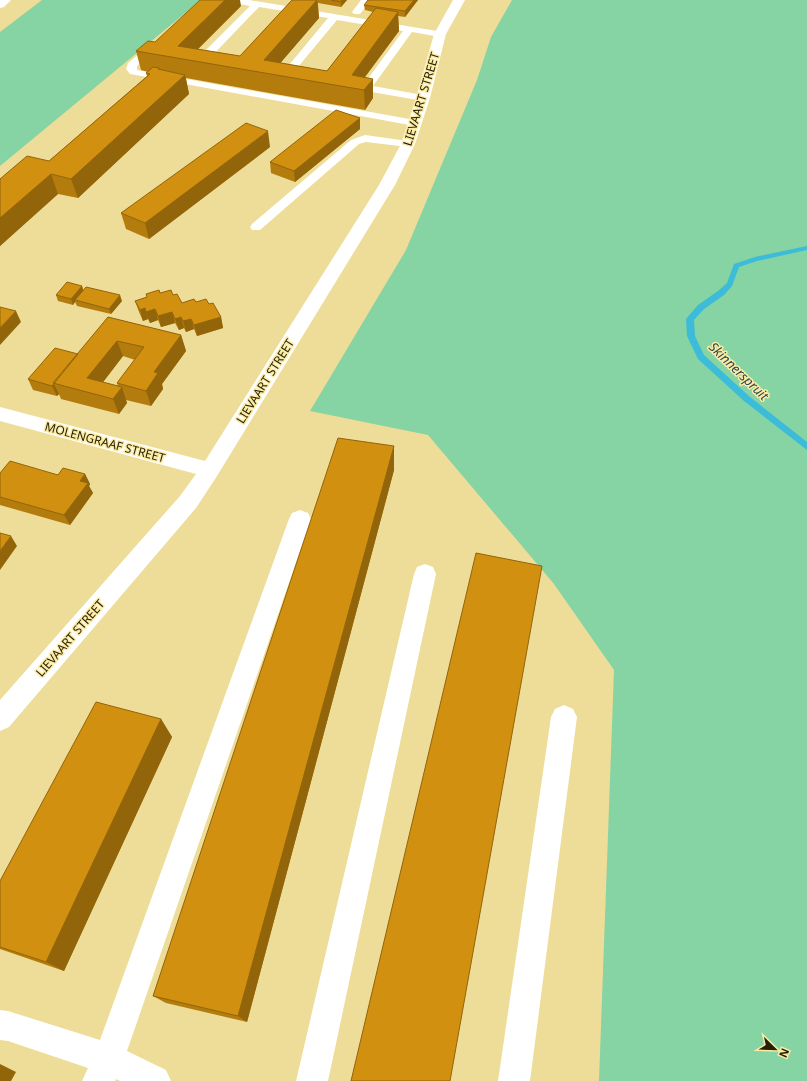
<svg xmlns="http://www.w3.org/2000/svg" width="807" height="1081" font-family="'Noto Sans',sans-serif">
<rect width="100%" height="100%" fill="#eedd98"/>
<!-- green -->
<path fill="#86d3a4" d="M42,0H201L0,166V32Z
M512,0H807V1081H599L614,670L554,584L428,435L310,411L406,250L477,80L491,37Z"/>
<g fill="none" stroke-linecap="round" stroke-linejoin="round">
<!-- stream -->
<path fill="#3cbcd9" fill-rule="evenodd" d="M807,246V250L757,261L739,267L732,286L724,295L704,309L694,320L695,336L704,355L750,397L807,442V450L744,401L698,359L687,336L686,319L698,305L718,291L727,283L734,264L755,257Z"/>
<!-- service -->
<path fill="#fff" fill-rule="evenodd" d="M227,0H249L443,32L445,34L443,36L440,37L412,32L373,86L423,95L428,98L423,101L366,91L361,88L403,31L337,20L293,73L289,74L284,71L328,18L259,7L209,59H201L200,57L201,55L250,6L229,2Z
M361,0H371L360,14H354L352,12Z
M157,41L162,44L137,66V70L415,120L421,123L415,126L130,74L126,69L128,63L153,42Z
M365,135L408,141L412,142L414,144L412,146L408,147L366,142L359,144L260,230H252L250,227L252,224L351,140Z"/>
<!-- minor -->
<path fill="#fff" fill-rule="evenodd" d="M453,0H465L446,34L430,98L415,144L395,185L217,476L196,508L9,727L0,731V700L180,496L196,474L0,421V407L205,461L379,185L401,144L416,98L434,34Z
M300,510L308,513L311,519L127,1051L166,1070L171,1081H120L116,1079L115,1081H82L88,1068L8,1041L0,1040V1010L8,1011L100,1040L289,519L292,513Z
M425,564L433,567L436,574L328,1081H296L414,574L417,567Z
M564,705L573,709L577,717L530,1081H498L551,717L555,709Z"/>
<!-- secondary -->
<path fill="#fff" fill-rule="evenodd" d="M0,0H11L4,7L0,8Z"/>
</g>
<!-- wall -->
<path fill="#b47c0d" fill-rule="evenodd" d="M292,0H347L341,7L318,3L319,18L280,63L327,71L373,12L365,10L364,5L418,0L405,17L398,16L399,31L365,77L373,98L365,110L186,78L189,94L78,198L58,194L0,246V179L49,161L147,76L146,73L148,72L141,70L136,51L155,42L241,6L198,49L240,56Z
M360,118V129L295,182L271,173L270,162Z
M270,147L149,239L126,229L121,213Z
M82,286L83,291L122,301L111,314L77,306L75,302L73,305L58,301L56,295Z
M160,293L173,295L182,303L196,302L209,304L221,317L223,328L197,336L194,329L186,332L184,328L179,330L175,323L161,327L158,320L150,323L148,319L143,321L139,312L135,301Z
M108,317L181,335L186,351L162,384L163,389L151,406L126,400L127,403L119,414L61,399L59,394L57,396L33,390L28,379L78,354ZM123,356L135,360L117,383L118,386L103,382Z
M394,446V470L247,1022L166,1003L153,996Z
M0,473L58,475L85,474L90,484L89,486L93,493L70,525L0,505Z
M161,719L172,737L64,971L0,949V881Z"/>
<!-- shaded-wall -->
<path fill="#92650a" d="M225,0H240L241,6L187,60L178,46Z
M317,0L319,18L271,74L264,60Z
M342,0H347L341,7V2Z
M414,0H418L405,17V11Z
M398,12L399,31L356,89L352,75Z
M185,75L189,94L78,198L71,179Z
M373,79V98L365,110L364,90Z
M360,118V129L295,182L294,171Z
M268,131L270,147L149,239L145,223Z
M51,174L58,194L0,246V218Z
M82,286L84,292L75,300V302L73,305L71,299Z
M120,295L122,301L111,314L109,309Z
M145,308L148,319L143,321L140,310Z
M155,309L158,320L150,323L146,312Z
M16,311L21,322L0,345V328Z
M172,312L175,323L161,327L158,316Z
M181,317L184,328L179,330L175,319Z
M221,317L223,328L197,336L194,325Z
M191,319L194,329L186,332L183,321Z
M181,335L186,351L162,384L163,389L151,406L146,391L154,372Z
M117,341L123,356L94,394L87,378Z
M54,384L59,394L57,396L52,386Z
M122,387L127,403L119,414L113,399Z
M394,446V470L247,1022L238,1016Z
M85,474L90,484L89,486L93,493L70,525L64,515L80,481Z
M11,536L17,546L0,570V551Z
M161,719L172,737L64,971L46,962Z
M0,1064L16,1072L11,1081H0Z"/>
<!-- building -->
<path fill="#d1900f" stroke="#92650a" d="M200,0H225L178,46L240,56L292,0H317L264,60L327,71L376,8L398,12L352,75L373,79L364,90L136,51L148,41L155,42Z
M331,0H342L341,2Z
M368,0H414L405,11L364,5Z
M153,67L159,68L158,69L185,75L71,179L51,174L0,218V179L27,156L49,161L150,74L146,73Z
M336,110L360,118L294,171L270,162Z
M246,123L268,131L145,223L121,213Z
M67,282L82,286L71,299L56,295Z
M86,287L120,295L109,309L75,300Z
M159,290L160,293L171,290L173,295L177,294L182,303L194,299L196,302L206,299L209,304L213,303L221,317L194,325L191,319L183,321L181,317L175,319L172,312L158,316L155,309L146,312L145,308L140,310L135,301L147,297L146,294Z
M0,307L16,311L0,328Z
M108,317L181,335L154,372L158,373L146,391L117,383L144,347L117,341L87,378L122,387L113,399L53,383Z
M55,348L78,354L52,386L28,379Z
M338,438L394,446L238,1016L153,996Z
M10,461L58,475L63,468L85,474L80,481L88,483L64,515L0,497V473Z
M0,533L11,536L0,551Z
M476,553L542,566L450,1081H351Z
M96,702L161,719L46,962L0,947V881Z"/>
<g text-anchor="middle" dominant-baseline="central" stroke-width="3" stroke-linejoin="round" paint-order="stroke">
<!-- street labels -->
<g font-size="12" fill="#251f03" stroke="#fbeba4">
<text transform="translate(421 99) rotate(-73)">LIEVAART STREET</text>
<text transform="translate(265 381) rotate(-58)">LIEVAART STREET</text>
<text transform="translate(105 442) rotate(15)">MOLENGRAAF STREET</text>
<text transform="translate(70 638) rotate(-49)">LIEVAART STREET</text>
</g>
<!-- water labels -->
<g font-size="13" font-style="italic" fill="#2c474e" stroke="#fbeba4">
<text transform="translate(739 371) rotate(44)">Skinnerspruit</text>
</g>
</g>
<!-- north arrow -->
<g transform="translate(775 1049) rotate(113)" stroke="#fbeba4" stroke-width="3" paint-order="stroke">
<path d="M0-3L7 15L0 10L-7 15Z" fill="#251f03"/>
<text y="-6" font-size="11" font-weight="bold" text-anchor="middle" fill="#251f03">N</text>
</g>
</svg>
